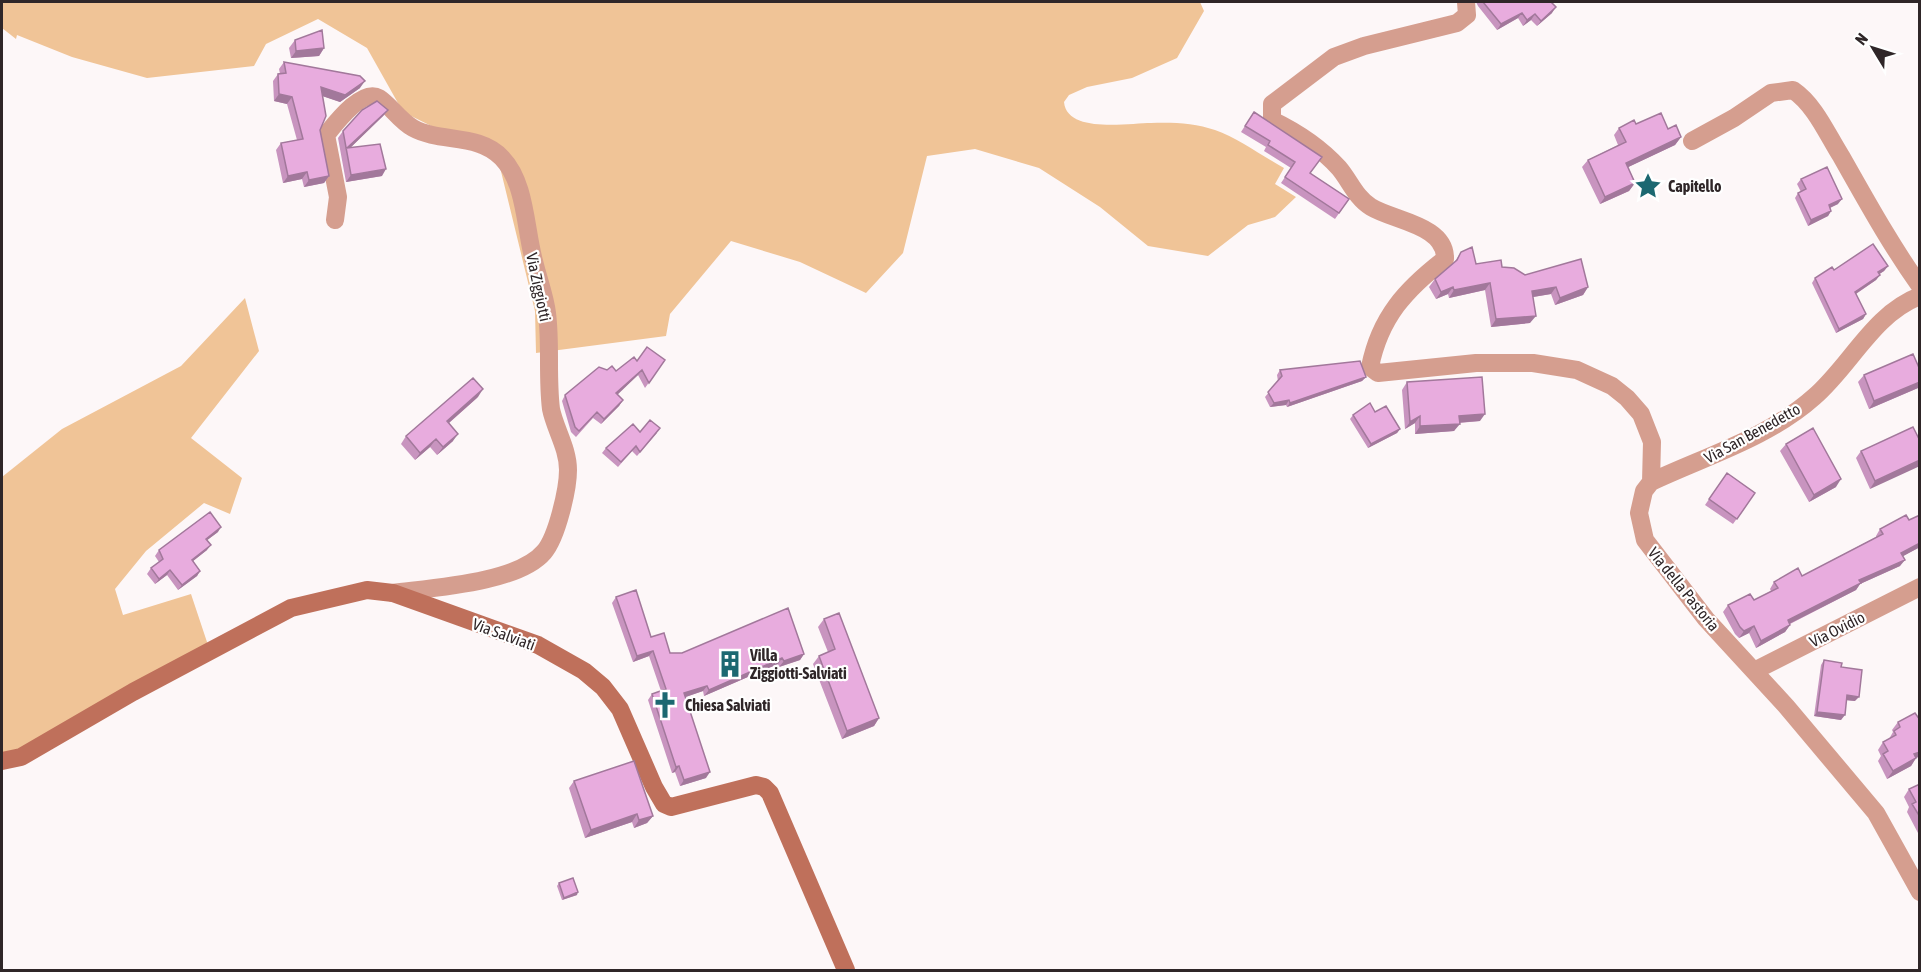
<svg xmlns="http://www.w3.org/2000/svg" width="1921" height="972" font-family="'Asap Condensed',sans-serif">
<rect width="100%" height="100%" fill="#fdf7f8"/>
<!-- green -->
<path fill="#f0c497" d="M2,2H1200L1204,11L1177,58L1132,78L1087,87L1069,95L1064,102C1067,134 1129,123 1151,123C1171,122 1195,123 1215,130C1238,138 1262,156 1284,168L1275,184L1296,197L1275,217L1248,225L1208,256L1148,246L1100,207L1039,168L975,149L927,156L903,253L866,293L800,262L731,241L670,314L666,336L536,353L535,311L498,159L403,112L367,48L318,19L266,44L254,66L147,78L72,57L17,35L16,39L2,28Z
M245,298L259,351L191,438L242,478L230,514L204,503L146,551L115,589L123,615L191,594L209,648L2,768V477L62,429L181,366Z"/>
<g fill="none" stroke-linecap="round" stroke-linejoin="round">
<!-- street -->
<path stroke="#d59e8f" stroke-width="18" d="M1466,2L1467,15L1457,23L1364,46L1334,57L1272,104V120C1297,132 1320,147 1339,168C1350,181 1356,198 1371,207C1394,221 1446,225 1445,259C1406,289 1380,317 1370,367L1378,373L1476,363H1533L1577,370L1612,386L1627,398L1641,414L1652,442L1651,482L1644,491L1639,513L1645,540L1706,619L1786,706L1876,813L1920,892
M1692,141L1734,118L1771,93L1793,90C1815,105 1827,134 1841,156C1866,200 1890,244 1920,286
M335,220L338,197L326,135C335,124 362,88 379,98C391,106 399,120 413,128C440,143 479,133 502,158C526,183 525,228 534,261C538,278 545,296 547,313C551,345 547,377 551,409C555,429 568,448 568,470C568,489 557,537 544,552C518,583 431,588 393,593
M1651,482C1706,456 1768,438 1814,397C1851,365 1873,314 1920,296
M1754,671L1920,587"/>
<!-- secondary -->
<path stroke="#bf705b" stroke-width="18" d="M2,761L21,757L133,692L291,608L367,590L393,593L538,645L584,671L603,687L620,709L654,787L664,804L671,807L756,785L764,787L770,793L846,970"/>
</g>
<!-- wall -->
<path fill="#c894bf" d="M1476,2H1551L1552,13L1537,26L1531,20L1523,26L1518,18L1497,30L1478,6Z
M295,40L324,48L319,56L291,58L289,48Z
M284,62L360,88L340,102L323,96L320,130L329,176L324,183L304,187L302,179L283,183L276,150L281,143L297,140L287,104L274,101L273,81L278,74H280L279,69Z
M388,110L383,116L350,148L382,176L346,182L338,138L343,131Z
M1254,112L1310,173L1349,199L1335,219L1281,183L1291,168L1264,151L1266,147L1241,132Z
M1636,124L1668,129L1681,137L1675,145L1628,167L1635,183L1629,191L1600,204L1582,167L1588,160L1618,145L1614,135L1619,128Z
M1801,179L1838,204L1830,208L1831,211L1828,216L1808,226L1795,198L1798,193L1801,192L1797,184Z
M1461,252L1476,264L1502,267L1525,275L1588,287L1583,295L1555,305L1551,294L1533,297L1530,323L1491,327L1485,290L1449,298L1448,294L1436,299L1429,287L1435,279L1454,263Z
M1888,266L1884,271L1879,274L1880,275L1876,280L1856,294L1866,314L1863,319L1836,333L1812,283L1815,278L1834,270Z
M665,360L645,388L638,375L617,394L623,400L619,406L601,424L593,418L576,437L571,432L562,401L565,395L607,370L616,371L637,361Z
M1280,370L1366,377L1362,381L1287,407L1286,405L1270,407L1265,397L1278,381L1277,375Z
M1920,370V387L1918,388L1869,409L1858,382L1864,375Z
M1407,382L1480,421L1459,423L1454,431L1415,434V423L1405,429L1402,390Z
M478,397L449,423L453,441L437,455L430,447L415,460L401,444L406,436Z
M1375,412L1400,429L1397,433L1368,448L1350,419L1353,415Z
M640,432L657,433L637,456L632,451L618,467L602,453L606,448Z
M1920,441L1870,489L1856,458L1861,451Z
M1786,444L1836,487L1809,502L1780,451Z
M1727,473L1755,493L1733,524L1705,505Z
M1920,515V547L1903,556L1900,566L1860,584L1856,590L1790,624V625L1785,632L1756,648L1749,633L1739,638L1735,634L1723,612L1728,605L1754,600L1771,591L1770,589L1774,582L1802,576L1876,537V536L1880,529L1909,520Z
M218,532L207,540V550L193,561L200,571L197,576L178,590L167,575L155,584L147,574L151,568L159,562L155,556L159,550Z
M616,597L651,637L670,653L804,654L800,660L779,667L778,664L704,696L703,691L685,697L706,778L680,786L675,772L672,773L648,700L652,694L661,691L649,656L633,662L612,603Z
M824,619L879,718L874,726L842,739L813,664L819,656L828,652L818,627Z
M1824,660L1841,667L1855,701L1847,700L1841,720L1814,716L1821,665Z
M1920,720V756L1916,758L1911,766L1887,779L1878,761L1881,756L1878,750L1883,742L1889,739L1893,732L1892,730L1898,722Z
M574,781L653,816L647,823L634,828L632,822L585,838L569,788Z
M1920,784V832L1918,833L1907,812L1909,807L1904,797L1909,789Z
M559,883L577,895L562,900L557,886Z"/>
<!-- shaded-wall -->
<path fill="#a2789b" d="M1556,7L1552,13L1537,26L1541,21Z
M1522,13L1518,18L1497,30L1501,24Z
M1535,14L1531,20L1523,26L1527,20Z
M324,48L319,56L291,58L296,51Z
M365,81L360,88L340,102L316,94L321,87Z
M279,94L292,97L287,104L274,101Z
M388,110L383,116L347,151V148Z
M1681,137L1675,145L1620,171L1626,163Z
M386,169L382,176L346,182L351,175Z
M307,172L302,179L283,183L288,176Z
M329,176L324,183L304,187L309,180Z
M1635,183L1629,191L1600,204L1605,197Z
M1842,199L1838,204L1825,210L1829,205Z
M1831,211L1828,216L1808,226L1811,220Z
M1888,266L1884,271L1875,277L1878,272Z
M1880,275L1876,280L1851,297L1855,292Z
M1490,283L1485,290L1449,298L1454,290Z
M1453,287L1448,294L1436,299L1441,292Z
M1556,287L1551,294L1527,298L1532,291Z
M1588,287L1583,295L1555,305L1560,298Z
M1866,314L1863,319L1836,333L1839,329Z
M1536,316L1530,323L1491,327L1496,319Z
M642,370L638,375L613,399L616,393Z
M1366,377L1362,381L1287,407L1290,403Z
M1920,382V387L1918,388L1869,409L1874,401Z
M483,389L478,397L442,429L447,421Z
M623,400L619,406L601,424L604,419Z
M1289,400L1286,405L1270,407L1274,403Z
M1485,414L1480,421L1454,423L1459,416Z
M1420,416L1415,423L1405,429L1410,422Z
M1460,424L1454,431L1415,434L1420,426Z
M1400,429L1397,433L1368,448L1371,444Z
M458,434L453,441L437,455L443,447Z
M436,439L430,447L415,460L420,453Z
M1920,460V466L1870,489L1875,481Z
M1841,479L1836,487L1809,502L1814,495Z
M221,527L218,532L202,544L206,539Z
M1920,543V547L1896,560L1901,553Z
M211,545L207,550L188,565L192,560Z
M1905,560L1900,566L1860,584L1856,590L1783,627L1788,620L1859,580Z
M170,570L167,575L155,584L159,579Z
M200,571L197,576L178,590L182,585Z
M1790,625L1785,632L1756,648L1761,641Z
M1754,626L1749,633L1739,638L1744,631Z
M653,651L649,656L633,662L637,656Z
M804,654L800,660L779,667L784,661Z
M782,658L778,664L704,696L709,690Z
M707,686L703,691L680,699L684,693Z
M1847,695L1859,697L1855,701L1844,700Z
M1817,712L1845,715L1841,720L1814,716Z
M879,718L874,726L842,739L847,731Z
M1920,752V756L1909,762L1914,754Z
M1916,758L1911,766L1887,779L1893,771Z
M679,766L675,772L672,773L676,767Z
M710,772L706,778L680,786L684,780Z
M637,814L632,822L585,838L591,830Z
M653,816L647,823L634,828L639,820Z
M578,892L577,895L562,900L564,898Z"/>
<!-- building -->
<path fill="#e8acde" stroke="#a2789b" stroke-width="1.5" d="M1483,2H1551L1556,7L1541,21L1535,14L1527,20L1522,13L1501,24Z
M322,30L324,48L296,51L295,40Z
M284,62L360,76L365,81L345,95L321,87L326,116L320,130L329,176L309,180L307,172L288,176L281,143L303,139L292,97L279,94L278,74L286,73Z
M377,101L388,110L347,148L380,144L386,169L351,175L343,131L362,110Z
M1254,112L1322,157L1310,173L1349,199L1339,213L1285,177L1295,162L1268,145L1270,141L1245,126Z
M1661,113L1668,129L1676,125L1681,137L1626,163L1635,183L1605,197L1588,160L1626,142L1619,128L1634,120L1636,124Z
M1827,167L1842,199L1829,205L1831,211L1811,220L1798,193L1806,189L1801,179Z
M1873,244L1888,266L1878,272L1880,275L1855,292L1866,314L1839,329L1815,278L1832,267L1834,270Z
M1472,247L1476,264L1501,260L1502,267L1514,268L1525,275L1581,259L1588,287L1560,298L1556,287L1532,291L1536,316L1496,319L1490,283L1454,290L1453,287L1441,292L1435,279L1457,260L1461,252Z
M647,347L665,360L649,383L642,370L616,393L623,400L604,419L597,412L579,431L575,427L565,395L599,367L607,370L612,366L616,371L634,357L637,361Z
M1913,354L1920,370V382L1874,401L1864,375Z
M1360,361L1366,377L1290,403L1289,400L1274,403L1268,392L1282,376L1280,370Z
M1482,377L1485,414L1459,416L1460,424L1420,426V416L1410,422L1407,382Z
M473,378L483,389L447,421L458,434L443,447L436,439L420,453L406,436Z
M1370,403L1375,412L1386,406L1400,429L1371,444L1353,415Z
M650,420L660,428L640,452L636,446L621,462L606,448L633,424L640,432Z
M1913,427L1920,441V460L1875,481L1861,451Z
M1813,428L1841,479L1814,495L1786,444Z
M1727,473L1755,493L1737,519L1709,499Z
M210,512L221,527L206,539L211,545L192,560L200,571L182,585L170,570L159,579L151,568L163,559L159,550Z
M1906,515L1909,520L1920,515V543L1901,553L1905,560L1859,580L1861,583L1788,620L1790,625L1761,641L1754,626L1744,631L1740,627L1728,605L1750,594L1754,600L1778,588L1774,582L1798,568L1802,576L1883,534L1880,529Z
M636,590L651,637L664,633L670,653H682L788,608L804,654L784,661L782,658L709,690L707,686L684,693L710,772L684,780L679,766L676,767L652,694L666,689L653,651L637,656L616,597Z
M839,613L879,718L847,731L819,656L835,649L824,619Z
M1824,660L1842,663L1841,667L1862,670L1859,697L1847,695L1845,715L1817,712Z
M1915,713L1920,720V752L1914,754L1916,758L1893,771L1883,754L1888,751L1883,742L1896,735L1894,731L1900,727L1898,722Z
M634,761L653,816L639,820L637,814L591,830L574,781Z
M1920,784V817L1912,804L1916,802L1909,789Z
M573,878L578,892L564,898L559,883Z"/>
<!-- icons -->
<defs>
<symbol id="sight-bare" viewBox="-9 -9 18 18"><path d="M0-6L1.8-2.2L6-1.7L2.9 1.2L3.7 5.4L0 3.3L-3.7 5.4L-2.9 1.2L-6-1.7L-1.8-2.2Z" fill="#1c6871" stroke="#fff" stroke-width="2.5" paint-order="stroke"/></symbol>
<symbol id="building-bare" viewBox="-9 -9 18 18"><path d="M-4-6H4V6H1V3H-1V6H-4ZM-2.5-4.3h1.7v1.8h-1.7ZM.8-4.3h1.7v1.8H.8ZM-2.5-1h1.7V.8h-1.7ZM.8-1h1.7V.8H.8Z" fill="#1c6871" stroke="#fff" stroke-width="2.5" paint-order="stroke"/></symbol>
<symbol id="church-bare" viewBox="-9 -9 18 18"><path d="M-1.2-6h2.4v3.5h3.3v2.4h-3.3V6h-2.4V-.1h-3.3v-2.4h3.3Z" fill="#1c6871" stroke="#fff" stroke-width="2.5" paint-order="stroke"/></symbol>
</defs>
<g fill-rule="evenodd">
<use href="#sight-bare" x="1629" y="167" width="38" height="38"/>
<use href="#building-bare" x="711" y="645" width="38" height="38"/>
<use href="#church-bare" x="646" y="686" width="38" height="38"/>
</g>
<g text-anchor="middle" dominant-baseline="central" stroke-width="4.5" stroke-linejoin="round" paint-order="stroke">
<!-- poi labels -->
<g font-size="16" font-weight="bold" fill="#2f2628" stroke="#fff" text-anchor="start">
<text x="1668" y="186">Capitello</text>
<text x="750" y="655">Villa<tspan x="750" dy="18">Ziggiotti-Salviati</tspan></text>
<text x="685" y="705">Chiesa Salviati</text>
</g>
<!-- street labels -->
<g font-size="16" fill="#2f2628" stroke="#fff">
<text transform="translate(539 287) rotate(78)">Via Ziggiotti</text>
<text transform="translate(1752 433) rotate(-29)">Via San Benedetto</text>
<text transform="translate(1684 589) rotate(51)">Via della Pastoria</text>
<text transform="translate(1837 629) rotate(-27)">Via Ovidio</text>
<text transform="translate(504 634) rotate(20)">Via Salviati</text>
</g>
</g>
<!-- border -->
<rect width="1921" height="972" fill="none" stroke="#2f2628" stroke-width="6"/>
<!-- north arrow -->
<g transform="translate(1873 48) rotate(308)" stroke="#ffffff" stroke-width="4.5" paint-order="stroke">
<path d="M0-4.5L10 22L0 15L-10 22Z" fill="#2f2628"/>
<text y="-9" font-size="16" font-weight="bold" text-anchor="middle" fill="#2f2628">N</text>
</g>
</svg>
